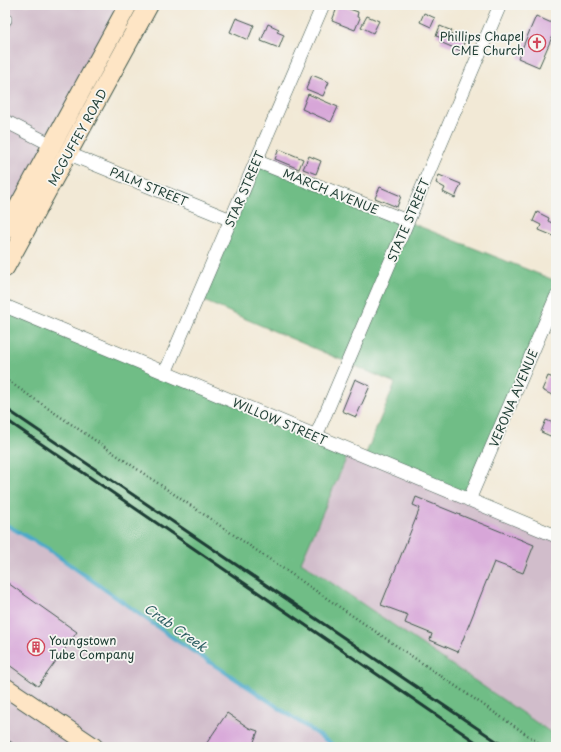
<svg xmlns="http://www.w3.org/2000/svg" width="561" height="752" font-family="'Playpen Sans',sans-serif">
<rect width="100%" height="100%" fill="#f6f6f2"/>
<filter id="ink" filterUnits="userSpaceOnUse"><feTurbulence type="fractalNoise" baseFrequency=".025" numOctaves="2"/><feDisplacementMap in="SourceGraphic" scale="8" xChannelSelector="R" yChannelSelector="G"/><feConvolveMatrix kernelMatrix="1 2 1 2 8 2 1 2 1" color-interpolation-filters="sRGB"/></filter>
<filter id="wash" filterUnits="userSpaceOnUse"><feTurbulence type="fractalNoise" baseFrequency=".012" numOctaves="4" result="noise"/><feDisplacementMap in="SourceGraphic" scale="16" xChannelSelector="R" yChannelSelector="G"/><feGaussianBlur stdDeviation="0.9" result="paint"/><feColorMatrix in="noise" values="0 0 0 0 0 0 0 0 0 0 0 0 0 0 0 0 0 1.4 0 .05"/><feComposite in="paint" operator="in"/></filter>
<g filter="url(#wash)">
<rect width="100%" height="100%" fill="#f2e9d6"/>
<!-- industrial -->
<path fill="#d1bdcb" d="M5,5H128L5,231Z
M350,450L556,536V736L301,562Z
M5,524L48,549L176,640L251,689L336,747H5Z"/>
<!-- forest -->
<path fill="#6fbd86" stroke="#477d5d" d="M256,161L556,281V297L469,500L365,456L395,383L197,298Z
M5,306L350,450L301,562L556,736V747H336L251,689L176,640L48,549L5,523Z"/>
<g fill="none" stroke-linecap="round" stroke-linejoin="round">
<!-- stream -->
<path stroke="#4ca9ca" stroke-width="4" d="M5,524L48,549L176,640L251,689L336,747"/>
</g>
<g id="blocks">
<!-- building -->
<path fill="#d7a6d8" d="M338,5L358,12L357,17L360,18L355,30L332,21Z
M424,13L435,18L431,27L420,22Z
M367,16L379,21L373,33L361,27Z
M536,16L556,25V28L539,67L518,58Z
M236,18L254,25L248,40L230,32Z
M268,24L279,29L277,32L284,35L279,48L261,41Z
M440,26L452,31L450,34L465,40L461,51L440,42L442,38L436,36Z
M312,75L329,82L323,96L306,89Z
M308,94L338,107L331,122L302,109Z
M279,149L303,159L299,169L275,159Z
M309,156L321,161L316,174L303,169Z
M439,175L461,184L455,198L443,192L445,188L436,183Z
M380,187L401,196L397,207L375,198Z
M537,212L549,218L548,221L556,225V237L539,230L541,225L533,221Z
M548,376L556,379V397L542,390Z
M355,379L370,386L356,417L342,411Z
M546,420L556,424L555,438L541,432Z
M416,497L534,545L523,573L494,562L458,652L430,640L432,634L405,623L408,615L381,605L420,508L413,505Z
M5,581L77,632L38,686L5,662Z
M227,713L249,728L258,731L252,747H204Z
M5,738L14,744L12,747H5Z"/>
</g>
</g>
<g filter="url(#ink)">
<use href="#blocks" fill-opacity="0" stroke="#3f574c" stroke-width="1"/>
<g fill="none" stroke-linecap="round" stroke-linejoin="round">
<defs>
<path id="street" d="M5,20V19
M5,121L52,145
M67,153L231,220
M256,161L407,221
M5,306L556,536
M165,373L323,5
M316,436L500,5
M469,500L556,297"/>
<path id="secondary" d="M5,231L128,5
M5,268L149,5
M5,687L94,747"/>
</defs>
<!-- street casing -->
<use href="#street" stroke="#3f574c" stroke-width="14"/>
<!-- secondary casing -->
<use href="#secondary" stroke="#3f574c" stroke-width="20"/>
<!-- path -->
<path stroke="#3f574c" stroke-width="2.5" stroke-dasharray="1 3" stroke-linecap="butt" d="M5,379L545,747"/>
<!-- street -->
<use href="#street" stroke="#fff" stroke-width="13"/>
<!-- secondary -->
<use href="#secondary" stroke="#fee5c5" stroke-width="18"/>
<!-- rail -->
<path stroke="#1f3d34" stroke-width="3" d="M5,408L505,747
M5,419L483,747"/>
</g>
</g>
<!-- icons -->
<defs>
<symbol id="church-ring" viewBox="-11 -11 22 22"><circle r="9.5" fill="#f6f6f2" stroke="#d1495b" stroke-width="1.5"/><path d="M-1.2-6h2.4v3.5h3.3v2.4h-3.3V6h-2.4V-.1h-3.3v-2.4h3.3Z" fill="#d1495b"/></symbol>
<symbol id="building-ring" viewBox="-11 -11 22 22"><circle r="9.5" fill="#f6f6f2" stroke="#d1495b" stroke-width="1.5"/><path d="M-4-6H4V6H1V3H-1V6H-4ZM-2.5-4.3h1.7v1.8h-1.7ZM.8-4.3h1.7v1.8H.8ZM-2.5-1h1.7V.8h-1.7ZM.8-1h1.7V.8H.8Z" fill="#d1495b"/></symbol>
</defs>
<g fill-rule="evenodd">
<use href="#church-ring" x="527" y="33" width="20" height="20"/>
<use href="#building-ring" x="26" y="637" width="20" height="20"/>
</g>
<g text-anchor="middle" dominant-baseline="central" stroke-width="3.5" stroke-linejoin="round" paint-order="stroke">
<!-- poi labels -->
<g font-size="12" fill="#1f3d34" stroke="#f6f6f2" text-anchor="end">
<text x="524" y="36">Phillips Chapel<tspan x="524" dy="14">CME Church</tspan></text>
<text x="49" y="640" text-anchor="start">Youngstown<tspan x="49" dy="14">Tube Company</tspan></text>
</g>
<!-- street labels -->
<g font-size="12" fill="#1f3d34" stroke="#f6f6f2">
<text transform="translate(77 137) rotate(-61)">MCGUFFEY ROAD</text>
<text transform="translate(149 186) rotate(22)">PALM STREET</text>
<text transform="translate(244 189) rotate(-67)">STAR STREET</text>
<text transform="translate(331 191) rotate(22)">MARCH AVENUE</text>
<text transform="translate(408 220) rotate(-67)">STATE STREET</text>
<text transform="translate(513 398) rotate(-67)">VERONA AVENUE</text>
<text transform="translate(280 421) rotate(23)">WILLOW STREET</text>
</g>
<!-- water labels -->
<g font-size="13" font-style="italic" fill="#2c5d61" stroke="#f6f6f2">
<text transform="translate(176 627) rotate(35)">Crab Creek</text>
</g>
</g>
<!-- margin -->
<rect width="561" height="752" fill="none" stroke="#f6f6f2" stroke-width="20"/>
</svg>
